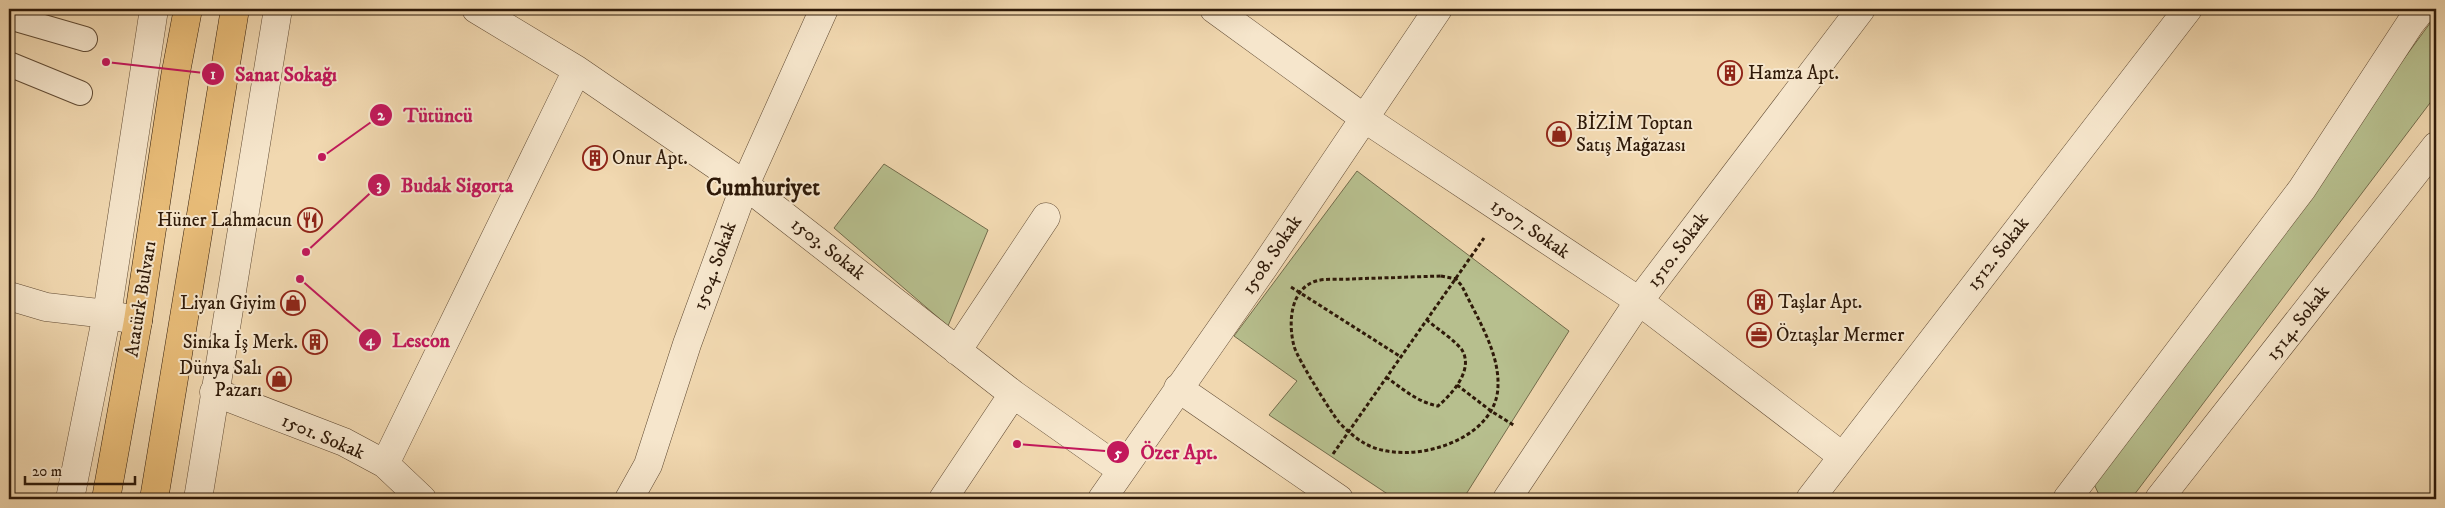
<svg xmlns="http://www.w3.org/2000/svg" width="2445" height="508" font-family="'IM FELL DW Pica',serif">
<rect width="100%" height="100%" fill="#f1d8b0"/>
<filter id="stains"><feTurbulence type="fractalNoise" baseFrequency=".004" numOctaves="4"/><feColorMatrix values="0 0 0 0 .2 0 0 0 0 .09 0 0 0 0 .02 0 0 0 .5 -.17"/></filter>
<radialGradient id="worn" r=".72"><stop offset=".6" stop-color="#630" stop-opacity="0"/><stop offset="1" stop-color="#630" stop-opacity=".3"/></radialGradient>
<!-- green -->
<path fill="#b7bf8e" stroke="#736c4c" d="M2436,15V95L2131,499H2101L2093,482Z
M884,164L988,230L948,326L834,228Z
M1357,171L1569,331L1463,499H1395L1269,415L1297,381L1234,336Z"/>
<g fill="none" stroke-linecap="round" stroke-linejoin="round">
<defs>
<path id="pedestrian" d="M9,17L85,39
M9,64L80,93"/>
<path id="minor" d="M476,9L577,70L745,185L1013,394L1121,470
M1214,9L1364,118L1639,301L1842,456
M9,296L46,307L107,314L138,321
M957,351L1046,217
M1178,388L1339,499
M214,392L344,442L385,464L422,499
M385,464L577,70
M629,499L648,465L687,344L745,185L824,9
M943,499L1013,394
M1102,499L1264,267L1438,9
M1507,499L1639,301L1861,9
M1810,499L2188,9
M2067,499L2302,189L2410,24L2422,9
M2159,499L2436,146"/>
<path id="tertiary" d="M70,499L107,314L154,9
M198,499L278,9"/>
<path id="primary" d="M106,499L138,321L175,77L188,9
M154,499L235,9"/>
</defs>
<!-- pedestrian casing -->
<use href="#pedestrian" stroke="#604a33" stroke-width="26"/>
<!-- minor casing -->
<use href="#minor" stroke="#604a33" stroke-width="29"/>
<!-- tertiary casing -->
<use href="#tertiary" stroke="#604a33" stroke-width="29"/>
<!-- primary casing -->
<use href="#primary" stroke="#2f1a09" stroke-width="29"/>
<!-- path -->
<path stroke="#2f1a09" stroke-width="3" stroke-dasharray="4 2.5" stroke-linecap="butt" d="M1441,276L1456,279L1462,286C1476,316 1499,351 1498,385C1498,442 1406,468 1364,443C1355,438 1344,428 1338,421C1329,409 1297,358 1294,346C1288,323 1290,289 1316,281C1326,278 1340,280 1350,279C1380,278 1411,277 1441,276Z
M1291,287L1401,357
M1386,377C1403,389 1417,402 1438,406C1452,394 1474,370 1462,350C1456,341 1436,328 1427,320
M1457,385L1491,411L1515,426
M1333,454L1484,238"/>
<!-- pedestrian -->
<use href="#pedestrian" stroke="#f6e6cc" stroke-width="24"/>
<!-- minor -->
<use href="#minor" stroke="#f6e6cc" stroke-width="28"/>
<!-- tertiary -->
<use href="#tertiary" stroke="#f6e6cc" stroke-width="28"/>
<!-- primary -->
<use href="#primary" stroke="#e8bc78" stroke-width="28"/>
</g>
<!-- icons -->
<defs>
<symbol id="building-ring" viewBox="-11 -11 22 22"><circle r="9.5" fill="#f6e6cc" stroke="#8f2418" stroke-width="1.5"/><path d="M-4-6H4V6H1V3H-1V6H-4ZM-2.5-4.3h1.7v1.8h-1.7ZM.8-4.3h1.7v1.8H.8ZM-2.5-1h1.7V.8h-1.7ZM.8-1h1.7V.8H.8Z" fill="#8f2418"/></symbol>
<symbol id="shop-ring" viewBox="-11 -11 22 22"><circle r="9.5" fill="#f6e6cc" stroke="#8f2418" stroke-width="1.5"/><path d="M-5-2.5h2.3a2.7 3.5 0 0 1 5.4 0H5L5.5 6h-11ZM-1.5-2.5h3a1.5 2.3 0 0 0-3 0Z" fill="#8f2418"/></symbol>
<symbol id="restaurant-ring" viewBox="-11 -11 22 22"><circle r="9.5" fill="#f6e6cc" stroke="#8f2418" stroke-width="1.5"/><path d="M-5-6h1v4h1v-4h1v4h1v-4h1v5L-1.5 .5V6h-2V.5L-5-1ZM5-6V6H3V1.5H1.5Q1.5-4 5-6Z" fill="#8f2418"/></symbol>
<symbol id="office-ring" viewBox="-11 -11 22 22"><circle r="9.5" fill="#f6e6cc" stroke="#8f2418" stroke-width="1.5"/><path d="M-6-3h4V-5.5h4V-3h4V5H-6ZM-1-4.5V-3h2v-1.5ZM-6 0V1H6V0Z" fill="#8f2418"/></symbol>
</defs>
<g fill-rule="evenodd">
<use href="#building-ring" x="1716" y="59" width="28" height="28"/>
<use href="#shop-ring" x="1545" y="120" width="28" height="28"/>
<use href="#building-ring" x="581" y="144" width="28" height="28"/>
<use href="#restaurant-ring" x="296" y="206" width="28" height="28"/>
<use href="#building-ring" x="1746" y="288" width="28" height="28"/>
<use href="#shop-ring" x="279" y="289" width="28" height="28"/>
<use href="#office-ring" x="1745" y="321" width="28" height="28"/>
<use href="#building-ring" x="301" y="328" width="28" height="28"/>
<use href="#shop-ring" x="265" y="365" width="28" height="28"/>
</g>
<g text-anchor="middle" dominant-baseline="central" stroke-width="4" stroke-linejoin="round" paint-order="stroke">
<!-- poi labels -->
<g font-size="19" fill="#2f1a09" stroke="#f6e6cc" text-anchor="start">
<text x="1748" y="73">Hamza Apt.</text>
<text x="1576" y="123">BİZİM Toptan<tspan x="1576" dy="22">Satış Mağazası</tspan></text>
<text x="612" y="158">Onur Apt.</text>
<text x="292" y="220" text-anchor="end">Hüner Lahmacun</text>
<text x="1778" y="302">Taşlar Apt.</text>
<text x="276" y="303" text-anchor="end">Liyan Giyim</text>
<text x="1776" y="335">Öztaşlar Mermer</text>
<text x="298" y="342" text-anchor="end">Sinıka İş Merk.</text>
<text x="262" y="368" text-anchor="end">Dünya Salı<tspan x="262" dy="22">Pazarı</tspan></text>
</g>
<!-- street labels -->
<g font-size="19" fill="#2f1a09" stroke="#f6e6cc">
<text transform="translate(1530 229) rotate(34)">1507. Sokak</text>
<text transform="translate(828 249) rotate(38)">1503. Sokak</text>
<text transform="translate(1678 250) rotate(-53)">1510. Sokak</text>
<text transform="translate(1998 254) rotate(-52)">1512. Sokak</text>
<text transform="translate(1272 255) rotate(-56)">1508. Sokak</text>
<text transform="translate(715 266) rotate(-70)">1504. Sokak</text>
<text transform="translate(141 299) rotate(-81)">Atatürk Bulvarı</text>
<text transform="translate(2298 323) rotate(-52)">1514. Sokak</text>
<text transform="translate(323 437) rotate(23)">1501. Sokak</text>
</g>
<!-- district labels -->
<g font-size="24" font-weight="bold" fill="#2f1a09" stroke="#f6e6cc">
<text x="763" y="188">Cumhuriyet</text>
</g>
</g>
<!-- callouts -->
<path fill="none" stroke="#c2185b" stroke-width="2" d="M106 62L213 74M322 157L381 115M306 252L379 185M300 279L370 340M1017 444L1118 452"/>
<g fill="#c2185b" stroke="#f6e6cc" stroke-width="2">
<circle cx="106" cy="62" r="5"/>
<circle cx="322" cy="157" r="5"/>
<circle cx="306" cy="252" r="5"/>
<circle cx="300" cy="279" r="5"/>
<circle cx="1017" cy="444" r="5"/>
<circle cx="213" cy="74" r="12"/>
<circle cx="381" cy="115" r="12"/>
<circle cx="379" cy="185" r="12"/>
<circle cx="370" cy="340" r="12"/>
<circle cx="1118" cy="452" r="12"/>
</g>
<g font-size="15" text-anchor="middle" font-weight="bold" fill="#fff">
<text x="213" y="79">1</text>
<text x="381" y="120">2</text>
<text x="379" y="190">3</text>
<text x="370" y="345">4</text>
<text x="1118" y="458">5</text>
</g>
<g font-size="20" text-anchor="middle" font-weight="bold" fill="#c2185b" stroke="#f6e6cc" stroke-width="4" stroke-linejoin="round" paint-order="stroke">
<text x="286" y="81">Sanat Sokağı</text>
<text x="438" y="122">Tütüncü</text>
<text x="457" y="192">Budak Sigorta</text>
<text x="421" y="347">Lescon</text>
<text x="1179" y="459">Özer Apt.</text>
</g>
<!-- margin -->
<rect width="2445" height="508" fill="none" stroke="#f1d8b0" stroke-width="30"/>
<rect x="10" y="10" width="2425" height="488" fill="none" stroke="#2f1a09" stroke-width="2.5"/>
<rect x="15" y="15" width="2415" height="478" fill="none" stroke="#2f1a09"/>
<!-- scale -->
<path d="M25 476v8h110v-8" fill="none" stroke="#2f1a09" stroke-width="2.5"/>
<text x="32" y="476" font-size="15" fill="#2f1a09" stroke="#f6e6cc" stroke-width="4" paint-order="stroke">20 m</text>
<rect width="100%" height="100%" filter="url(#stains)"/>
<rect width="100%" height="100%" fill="url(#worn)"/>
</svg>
